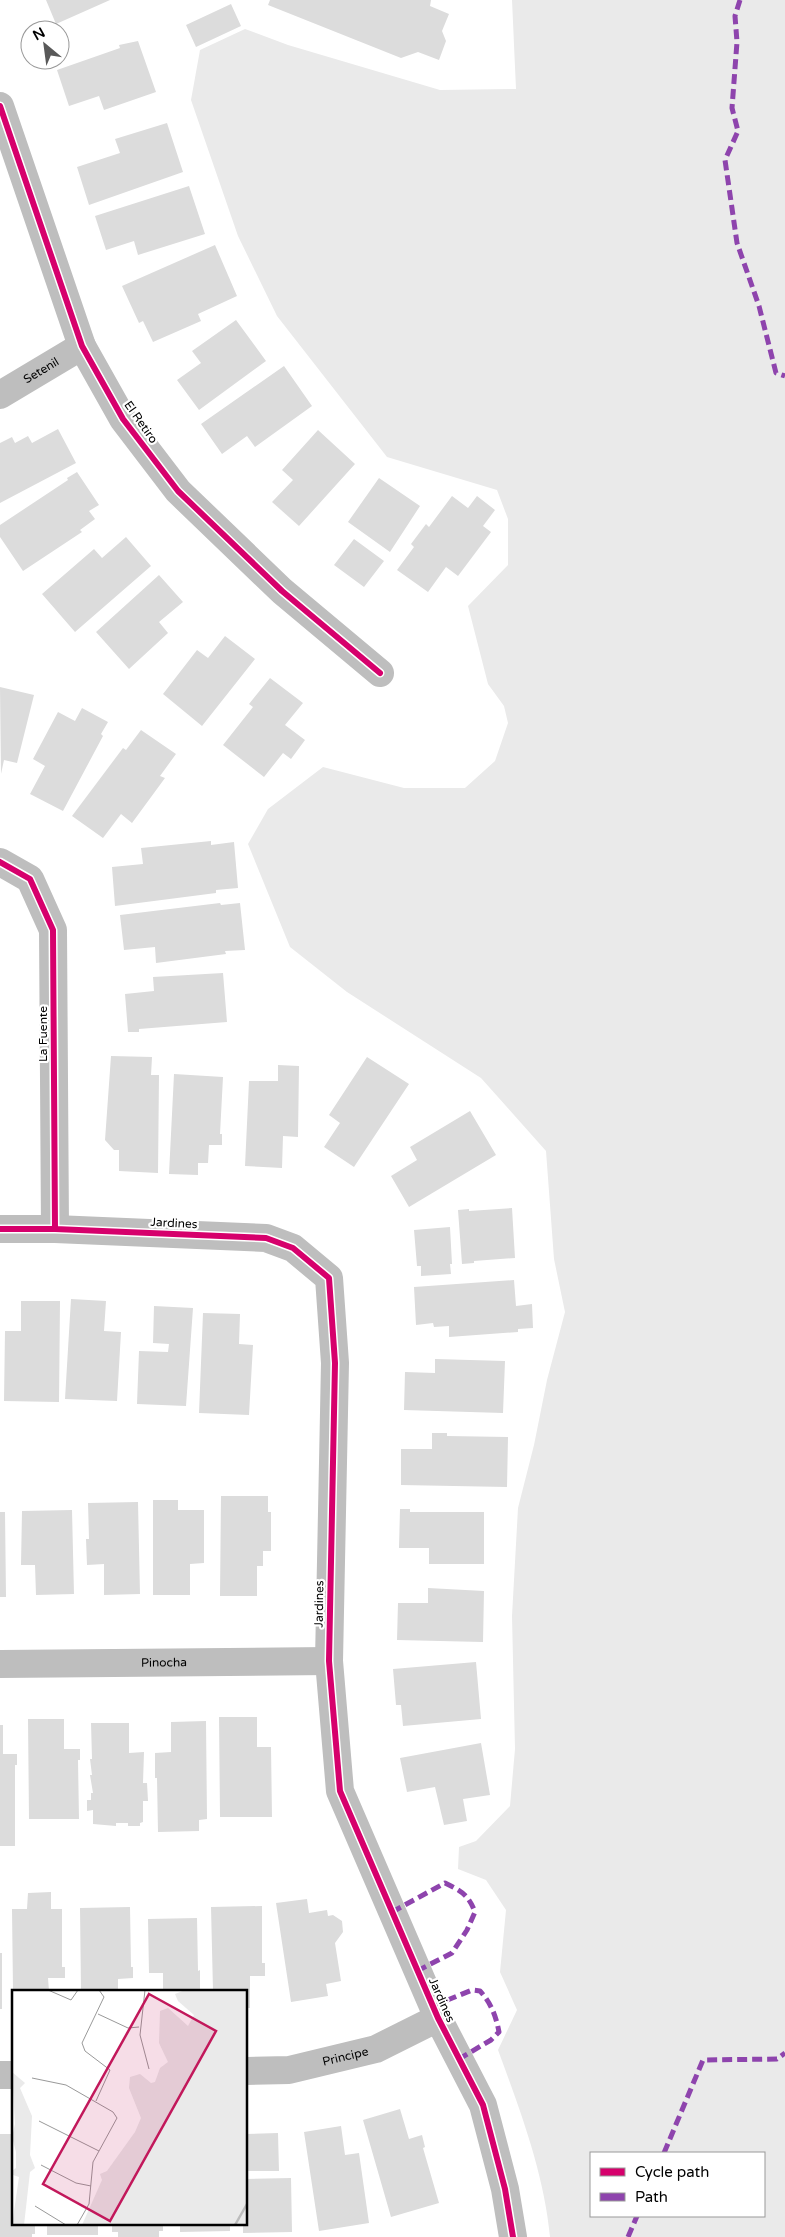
<svg xmlns="http://www.w3.org/2000/svg" width="785" height="2237" font-family="'Varela Round',sans-serif">
<rect width="100%" height="100%" fill="#fff"/>
<!-- green -->
<path fill="#eaeaea" fill-rule="evenodd" d="M512,0H785V2237H550C544,2173 520,2110 498,2050L517,2010L500,1972L506,1910L486,1880L458,1869L459,1847L476,1841L510,1806L515,1749L512,1616L518,1508L534,1445L547,1380L565,1312L554,1259L546,1151L481,1078L347,992L290,947L248,844L268,809L323,767L404,788H465L495,761L508,723L504,706L488,684L468,606L508,565V519L497,490L387,457L277,316L238,236L191,100L200,50L245,29L288,45L440,90L516,89ZM591,2153H764V2216H591Z"/>
<!-- building -->
<path fill="#dcdcdc" d="M46,0H110L56,24Z
M270,0H431L430,6L449,14L442,31L446,41L439,60L418,52L401,58L268,5Z
M231,4L241,26L196,47L186,25Z
M138,41L156,92L104,110L99,96L69,106L57,70L120,48L119,45Z
M167,123L183,172L89,205L77,167L120,153L115,139Z
M189,186L205,234L138,255L134,241L106,250L95,216Z
M215,245L237,296L198,314L201,321L153,342L143,321L139,323L122,286Z
M236,320L266,361L199,410L177,380L201,363L192,351Z
M284,366L312,406L255,447L247,436L222,454L201,424Z
M58,429L76,463L0,503V443L12,437L15,443L28,436L32,443Z
M318,430L355,464L299,526L272,502L293,480L282,470Z
M77,472L99,505L89,511L95,519L80,530L82,532L23,571L0,537V525L68,480L67,478Z
M379,478L420,506L390,552L348,522Z
M452,496L468,508L477,496L495,510L483,526L491,532L458,576L446,567L428,592L397,570L414,547L411,544L426,524L429,527Z
M126,537L151,566L75,632L42,594L94,549L102,558Z
M354,539L384,561L364,587L334,565Z
M159,575L183,602L159,622L168,633L129,669L96,632Z
M225,636L255,659L202,726L163,694L197,650L208,658Z
M270,678L303,703L285,725L305,740L291,759L283,753L264,777L223,745L253,707L249,704Z
M0,687L34,695L17,763L4,760L1,774Z
M82,708L108,722L101,734L103,736L63,811L30,794L45,766L33,759L58,712L75,721Z
M141,730L176,754L160,776L165,778L132,823L121,814L103,838L72,816L123,748L126,750Z
M211,841V845L234,842L238,888L216,890V893L115,906L112,867L143,864L141,848Z
M220,903L221,905L240,903L245,950L225,951L226,954L156,963L155,947L124,950L120,915Z
M223,973L227,1022L139,1029V1032H128L125,994L154,991L153,977Z
M111,1056L152,1057L151,1075H159L158,1173L119,1171V1150H114L105,1140Z
M367,1057L409,1084L354,1167L324,1147L340,1123L329,1115Z
M278,1065L299,1066L298,1137L283,1136L282,1168L245,1166L249,1081H278Z
M174,1074L223,1077L220,1134H222V1145H209L208,1163H198V1175L169,1174Z
M470,1111L496,1155L409,1207L391,1176L417,1160L410,1147Z
M512,1208L515,1258L474,1261V1263L462,1264L458,1210L469,1209V1211Z
M450,1227L452,1264H450L451,1274L421,1276V1266H417L414,1230Z
M514,1280L516,1306L532,1304L533,1328L518,1329V1332L449,1337V1326L434,1327L433,1323L416,1325L414,1287Z
M71,1299L106,1301L104,1331L121,1332L117,1401L65,1399Z
M21,1301H60L59,1402L4,1401L5,1331H21Z
M154,1306L193,1308L186,1406L137,1404L139,1351L168,1352L169,1344L153,1343Z
M203,1313L240,1314L239,1344L253,1345L249,1415L199,1413Z
M435,1359L505,1361L503,1413L404,1410L405,1372L435,1373Z
M432,1433H447V1436L508,1437L507,1487L401,1485V1449H432Z
M221,1496H268V1512H271V1551H263V1566H257V1596H220Z
M153,1500H178V1510H204V1563L190,1564V1595H153Z
M138,1502L140,1594L104,1595V1564L87,1565L86,1539H89L88,1503Z
M400,1509H410V1512H484V1564H429V1548H399Z
M72,1510L74,1594L36,1595L35,1565H21L22,1511Z
M0,1512H5L6,1597H0Z
M428,1588L484,1591L483,1642L397,1640L398,1603H428Z
M476,1662L481,1719L403,1726L401,1705H396L393,1669Z
M219,1717H257V1747H271L272,1817H220Z
M28,1719H64V1749H80V1760H78L79,1819H29Z
M206,1721L207,1819L199,1820V1831L158,1832L157,1778H155V1753L171,1752V1722Z
M91,1723H129V1753L144,1752L143,1783H147L148,1801H143V1822L140,1823V1826H128V1823H116V1826L93,1824V1810L87,1811V1800H91V1793H93L90,1775H92L90,1759H92Z
M0,1725H3V1754H17V1765H15V1846H0Z
M481,1743L490,1795L463,1799L467,1821L444,1825L435,1787L407,1792L400,1758Z
M51,1892V1909H62V1967H65V1978H48L49,1991H13L12,1909H27L28,1893Z
M307,1899L309,1913L327,1910L328,1916L333,1915L342,1921L343,1932L335,1943L341,1981L326,1984L328,1996L291,2002L276,1903Z
M262,1906V1963H265V1976H250V2008H246V1991H213L211,1907Z
M130,1907L131,1967H133V1978L118,1979V1991H81L80,1908Z
M197,1918L198,1971L200,1970V1991H163V1973H149L148,1919Z
M0,1953H2V2009H0Z
M400,2109L409,2139L422,2135L425,2147L423,2148L439,2203L391,2217L363,2120Z
M341,2126L345,2155L359,2153L369,2223L319,2231L304,2132Z
M278,2133L279,2171H246V2134Z
M0,2134H14V2223H35V2234H32V2237H0Z
M291,2178L292,2232L243,2233V2223H246V2179Z
M47,2223H98V2235H47Z
M112,2223H163V2231H159V2237H118V2232H112Z
M180,2223H230V2231L180,2232Z"/>
<g fill="none" stroke-linecap="round" stroke-linejoin="round">
<!-- minor -->
<g stroke="#bebebe" stroke-width="28">
<path d="M0,106L82,346L123,419L178,491L282,591L380,673"/>
<path id="s1" d="M0,395L82,346"/>
<path d="M0,862L30,879L53,930L55,1229"/>
<path d="M0,1229H55L266,1238L293,1248L329,1278L335,1363L329,1661L340,1791L438,2018L483,2105L505,2189L513,2237"/>
<path id="s2" d="M0,1664L329,1661"/>
<path id="s3" d="M246,2071L289,2070L376,2049L438,2018"/>
<path d="M0,2075H14"/>
</g>
<!-- quiet -->
<path stroke="#8e44ad" stroke-width="5" stroke-dasharray="10 5" stroke-linecap="butt" d="M740,0L735,16L737,42L732,108L738,131L725,160L737,243L759,306L776,373L785,376
M392,1912L445,1883C461,1891 468,1894 475,1912L467,1930L452,1953L417,1971
M433,2006L472,1990L480,1991C491,2003 496,2016 499,2032L491,2040L459,2059
M664,2153L703,2060L777,2059L785,2053
M628,2237L637,2216"/>
<defs>
<path id="cycleway" d="M0,106L82,346L123,419L178,491L282,591L380,673
M0,862L30,879L53,930L55,1229
M0,1229H55L266,1238L293,1248L329,1278L335,1363L329,1661L340,1791L438,2018L483,2105L505,2189L513,2237"/>
</defs>
<!-- cycleway casing -->
<use href="#cycleway" stroke="#fff" stroke-width="9"/>
<!-- cycleway -->
<use href="#cycleway" stroke="#d6006c" stroke-width="6"/>
</g>
<g text-anchor="middle" dominant-baseline="central" stroke-width="4.5" stroke-linejoin="round" paint-order="stroke">
<!-- street labels -->
<g font-size="12" fill="#000" stroke="#fff">
<text stroke="none"><textPath href="#s1" startOffset="48">Setenil</textPath></text>
<text transform="translate(141 422) rotate(55)">El Retiro</text>
<text transform="translate(43 1034) rotate(-90)">La Fuente</text>
<text transform="translate(174 1223) rotate(3)">Jardines</text>
<text transform="translate(319 1604) rotate(-89)">Jardines</text>
<text stroke="none"><textPath href="#s2" startOffset="164">Pinocha</textPath></text>
<text transform="translate(442 2000) rotate(66)">Jardines</text>
<text stroke="none"><textPath href="#s3" startOffset="101">Principe</textPath></text>
</g>
</g>
<!-- overview -->
<g transform="translate(12 1990)">
<rect width="235" height="235" fill="#fff"/>
<path d="M173,0H235V235H70L90,190L88,184L95,181L123,142L129,128L117,98L118,87L128,84L139,93L143,92L148,78L156,72L147,53L148,21L156,18L176,36L182,25L166,11L163,4ZM0,82L13,93L8,98L20,126L18,165L23,178L18,182L12,235H0L7,187L1,185L0,181L4,178V162L0,147L3,134Z" fill="#eaeaea"/>
<path fill="none" stroke="#bcbcbc" stroke-width="2.5" d="M223,235L235,214"/>
<path fill="none" stroke="#999" stroke-width="1" d="M36,0L59,10L66,0M133,0L128,45L137,79M86,24L116,38L127,37M20,88L54,95L101,122L105,128L81,172L77,214L65,235M84,111L98,80L73,61L70,53L92,7L87,0M27,131L87,161M29,175L64,193L79,196M23,216L54,235"/>
<path fill="#c2185b" fill-opacity="0.15" stroke="#c2185b" stroke-width="2.5" d="M137,4L204,41L98,231L31,194Z"/>
<rect width="235" height="235" fill="none" stroke="#000" stroke-width="2.5"/>
</g>
<!-- legend -->
<rect x="590" y="2152" width="175" height="65" fill="#ffffff" stroke="#999999"/>
<rect x="600" y="2168" width="25" height="8" fill="#d6006c" stroke="#999999"/>
<text x="635" y="2177" font-size="15" fill="#000000">Cycle path</text>
<rect x="600" y="2193" width="25" height="8" fill="#8e44ad" stroke="#999999"/>
<text x="635" y="2202" font-size="15" fill="#000000">Path</text>
<!-- north arrow -->
<g transform="translate(45 45) rotate(331)"><circle r="24" fill="#ffffff" stroke="#999999"/>
<path d="M0-4L9 19L0 12L-9 19Z" fill="#595959"/>
<text y="-8" font-size="14" font-weight="bold" text-anchor="middle" fill="#000000">N</text>
</g>
</svg>
